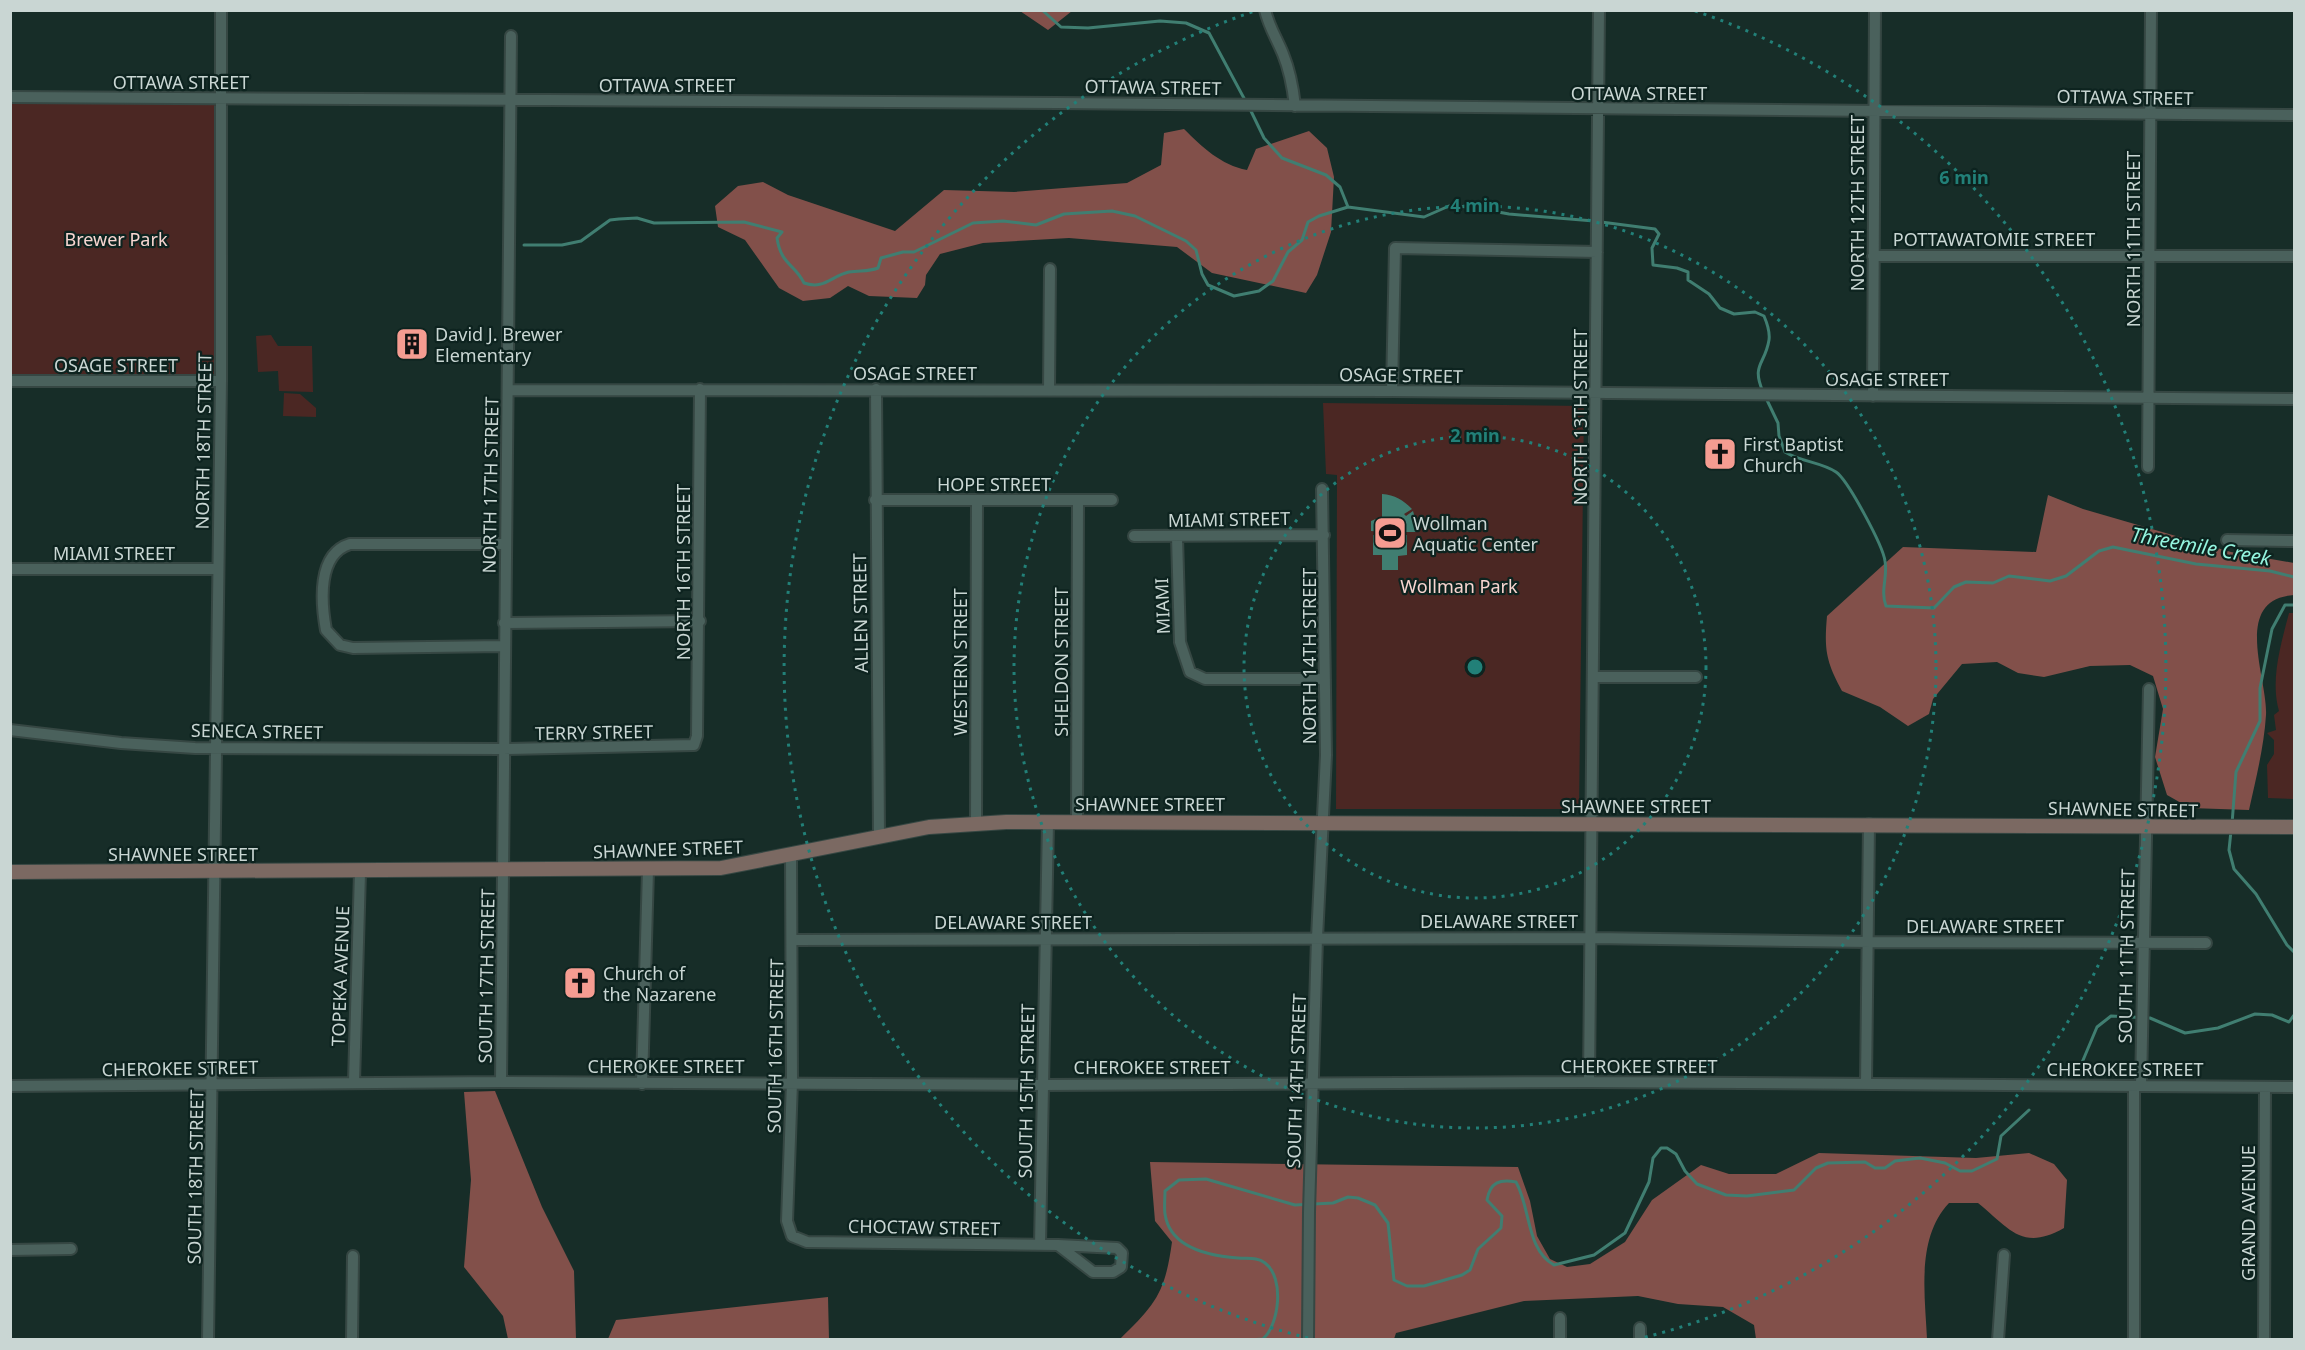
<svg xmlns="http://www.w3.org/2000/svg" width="2305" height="1350" font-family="'Noto Sans',sans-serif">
<rect width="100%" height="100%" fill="#172d28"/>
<!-- green -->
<path fill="#4b2723" d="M11,97L221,99V381H11Z
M271,335L278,346H312L313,392L279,391L278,371L258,372L256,336Z
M284,393L300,394L316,408V417L283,416Z
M1323,403L1584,406L1579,809H1336L1337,475L1326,474Z
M2289,613H2294V799L2268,798L2267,765L2274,754V740L2267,733L2276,730L2274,715L2279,711C2270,680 2281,644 2289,613Z"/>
<!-- forest -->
<path fill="#82504a" d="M1020,11L1072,10V11L1048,30Z
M1184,129C1202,147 1221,165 1247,170L1256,149L1309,131L1327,148L1334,177L1331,232L1317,275L1306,293L1212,273L1177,247L1069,238L983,243L940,254L926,275L925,285L917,298L869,296L848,286L830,298L803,301L779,288L745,240L718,227L715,206L738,186L763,182L788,195L895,231L944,190L1014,192L1127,183L1161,165L1164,133Z
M2048,495L2083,509L2231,552L2294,563V595C2231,599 2268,679 2266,715C2264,747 2256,778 2249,810L2190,808L2167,795L2155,757L2163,709L2153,676L2130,665L2090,666L2044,677L2018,673L1997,662L1962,664L1933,699L1929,714L1908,726L1880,707L1842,691C1826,661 1824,650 1827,616L1903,547L2036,552Z
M495,1091L542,1207L574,1271L576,1339H508L503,1316L464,1267L471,1180L464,1092Z
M1819,1153L1976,1158L2029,1153L2054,1164L2067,1180L2064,1228C2022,1252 2009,1228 1978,1203H1949C1916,1238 1925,1295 1927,1339H1756L1754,1325L1723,1307L1678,1304L1638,1296L1524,1301L1396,1333L1394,1339L1119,1340C1156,1304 1165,1293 1172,1242L1155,1221L1150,1162L1518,1167L1530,1201L1537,1236L1550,1259L1567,1267L1590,1264L1625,1242L1652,1200L1701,1165L1729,1174H1776Z
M828,1297L829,1339H608L616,1320Z"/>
<!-- water -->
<path fill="#407e71" d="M1382,494C1395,495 1403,500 1412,509L1404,514L1406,516L1413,511L1419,532H1398L1399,535H1407V555L1398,556V570H1382V555H1373V535H1382V532L1371,531V521L1378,518L1382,520Z"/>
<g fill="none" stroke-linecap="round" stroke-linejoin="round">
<!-- stream -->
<path stroke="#407e71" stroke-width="3" d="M1042,10L1061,27L1088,28L1160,21L1186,23L1209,33L1246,102
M1249,107L1264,138L1282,158L1326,175L1340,187L1348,207L1424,217L1449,206L1471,207L1509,214L1594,221
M1601,222L1655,229L1659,234L1652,248L1653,265L1677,268L1688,272V280L1709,294L1720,308L1734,314L1755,312L1764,316C1767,323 1770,333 1769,340C1765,365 1751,364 1763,392
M524,245H562L581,241L610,220L619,219L637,218L654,223L744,222L782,232L777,238C781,265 795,264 804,283C824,290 831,276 849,272C860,270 868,272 878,268L881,258L903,252H914L973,223L1003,221L1036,225L1064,214L1112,211L1135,216L1186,241L1196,250L1202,274L1208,285L1234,296L1259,291L1273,281L1288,252L1302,240L1308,222L1319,216L1348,207
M1766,398L1778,423L1779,436L1785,452C1801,462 1821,462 1836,472C1848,480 1883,546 1885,561C1888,577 1880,590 1886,606L1934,608L1954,587L1966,582L1993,583L2009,576L2050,581L2066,576L2099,551L2113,547L2196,564L2270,571L2294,577
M2232,824L2236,772L2260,721V688L2272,629L2285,605H2294
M2231,831L2229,850L2234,869L2256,894L2287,945L2294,952
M2081,1065L2097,1027L2111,1016L2150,1018L2185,1033L2218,1028L2255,1014L2272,1015L2289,1022L2294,1015
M1157,1340H1160
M1249,1340L1263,1339C1279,1325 1285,1278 1265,1263C1257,1257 1248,1259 1238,1258C1210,1256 1170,1248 1165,1214C1164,1207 1165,1198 1165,1191L1179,1180L1206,1179L1295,1205L1333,1203L1348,1197L1358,1198L1375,1205L1388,1223L1394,1280L1407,1286H1424L1462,1275L1470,1270L1478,1249L1501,1228L1502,1216L1487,1200C1490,1182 1500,1179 1516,1182C1531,1209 1526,1249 1554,1265L1594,1255L1625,1233L1649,1182L1653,1158L1661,1148H1667L1676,1154L1685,1171L1697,1184L1726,1195L1747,1196L1794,1190L1816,1168L1828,1163L1865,1162L1875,1168H1885L1895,1161L1920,1158L1945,1163L1960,1171H1972L1997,1159L2001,1136L2029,1110"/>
<defs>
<path id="street" d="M1265,10C1269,27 1277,39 1283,54C1290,71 1293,88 1295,106
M10,97L1058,103L2294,115
M1873,256H2294
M10,381H221
M876,389L879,836
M508,390L1392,391L2294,399
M1049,390L1050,269
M1392,391L1395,248L1597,252
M1873,396L1875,10
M2148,467L2151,10
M875,500H1112
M1134,536L1324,535
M1177,537L1180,642L1190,672L1205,679H1325
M2227,540L2294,541
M10,569H217
M504,623L700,621
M504,646L353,648L340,645L326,630C321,602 317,554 350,544H505
M1593,677H1696
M10,730L121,743L195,748L504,749L694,745L697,736L700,389
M1077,822L1078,501
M976,823L977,501
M791,856L792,1082L787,1221L792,1236L807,1242L1058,1245L1093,1272H1113L1121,1267L1122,1253L1117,1248L1058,1245
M792,940L1592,938L1869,942L2206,943
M354,1082L360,872
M501,1082L511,36
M1589,1082L1599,10
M642,1084L648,870
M1866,1084L1869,824
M10,1086L501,1082L1043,1085L1589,1082L2294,1087
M2141,1086L2149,689
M1040,1245L1048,822
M10,1250L71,1249
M208,1340L221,381V10
M352,1340L353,1256
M1308,1340L1309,1212L1317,938L1326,755L1322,489
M1560,1340V1318
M1640,1340V1328
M1998,1340L2004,1255
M2134,1340V1086
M2264,1340L2265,1087"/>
<path id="secondary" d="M10,872L721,868L929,827L1006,822L2294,827"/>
</defs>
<!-- street casing -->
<use href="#street" stroke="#364743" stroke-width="14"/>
<!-- secondary casing -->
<use href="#secondary" stroke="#364743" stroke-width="16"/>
<!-- street -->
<use href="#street" stroke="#4a615c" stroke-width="10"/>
<!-- secondary -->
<use href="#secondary" stroke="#7b6962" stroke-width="14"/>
</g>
<!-- distance rings -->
<g fill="none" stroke="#228078" stroke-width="3" stroke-dasharray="3 6">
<circle cx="1475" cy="667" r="231"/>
<circle cx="1475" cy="667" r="461"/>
<path d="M1308 1338A692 692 0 0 1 1255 11M1695 11A692 692 0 0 1 1642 1338"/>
</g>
<!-- icons -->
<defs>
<symbol id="building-square" viewBox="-11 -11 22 22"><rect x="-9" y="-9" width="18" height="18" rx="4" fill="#f59c91" stroke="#0d231f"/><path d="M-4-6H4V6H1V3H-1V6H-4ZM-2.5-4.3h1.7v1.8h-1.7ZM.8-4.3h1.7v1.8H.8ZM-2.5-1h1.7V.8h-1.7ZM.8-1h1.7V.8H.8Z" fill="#111"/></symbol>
<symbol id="church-square" viewBox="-11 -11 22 22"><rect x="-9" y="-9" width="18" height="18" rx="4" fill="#f59c91" stroke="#0d231f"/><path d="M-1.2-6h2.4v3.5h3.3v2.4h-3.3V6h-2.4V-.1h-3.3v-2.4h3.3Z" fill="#111"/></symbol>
<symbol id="stadium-square" viewBox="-11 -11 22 22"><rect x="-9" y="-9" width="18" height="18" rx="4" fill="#f59c91" stroke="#0d231f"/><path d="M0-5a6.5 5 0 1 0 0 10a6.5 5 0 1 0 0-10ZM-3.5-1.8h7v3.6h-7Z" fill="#111"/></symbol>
</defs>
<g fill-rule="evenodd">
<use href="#building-square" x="393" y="325" width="38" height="38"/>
<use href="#church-square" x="1701" y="435" width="38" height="38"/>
<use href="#stadium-square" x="1371" y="514" width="38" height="38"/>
<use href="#church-square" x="561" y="964" width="38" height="38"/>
</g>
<g text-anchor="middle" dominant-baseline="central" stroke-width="4.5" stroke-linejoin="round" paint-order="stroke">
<!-- street labels -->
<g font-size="18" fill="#c9d6d3" stroke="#0d231f">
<text x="181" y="82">OTTAWA STREET</text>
<text x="667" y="85">OTTAWA STREET</text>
<text transform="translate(1153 87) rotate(1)">OTTAWA STREET</text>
<text x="1639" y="93">OTTAWA STREET</text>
<text transform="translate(2125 97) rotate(1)">OTTAWA STREET</text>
<text transform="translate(1857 203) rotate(-90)">NORTH 12TH STREET</text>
<text x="1994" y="239">POTTAWATOMIE STREET</text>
<text transform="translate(2133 239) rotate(-90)">NORTH 11TH STREET</text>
<text x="116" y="365">OSAGE STREET</text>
<text x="915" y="373">OSAGE STREET</text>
<text transform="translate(1401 375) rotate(1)">OSAGE STREET</text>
<text x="1887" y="379">OSAGE STREET</text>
<text transform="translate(1580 417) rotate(-90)">NORTH 13TH STREET</text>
<text transform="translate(203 441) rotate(-89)">NORTH 18TH STREET</text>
<text x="994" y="484">HOPE STREET</text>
<text transform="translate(490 485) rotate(-89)">NORTH 17TH STREET</text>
<text transform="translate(1229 519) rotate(-1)">MIAMI STREET</text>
<text x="114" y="553">MIAMI STREET</text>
<text transform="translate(683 572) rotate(-90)">NORTH 16TH STREET</text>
<text transform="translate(1162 606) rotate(-92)">MIAMI</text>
<text transform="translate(860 613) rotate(-91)">ALLEN STREET</text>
<text transform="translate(1309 656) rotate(-90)">NORTH 14TH STREET</text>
<text transform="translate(960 662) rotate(-90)">WESTERN STREET</text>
<text transform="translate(1061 662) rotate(-90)">SHELDON STREET</text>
<text transform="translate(257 731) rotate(1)">SENECA STREET</text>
<text transform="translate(594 732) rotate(-1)">TERRY STREET</text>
<text x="1150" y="804">SHAWNEE STREET</text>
<text x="1636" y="806">SHAWNEE STREET</text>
<text transform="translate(2123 809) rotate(1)">SHAWNEE STREET</text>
<text transform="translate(668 849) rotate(-2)">SHAWNEE STREET</text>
<text x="183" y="854">SHAWNEE STREET</text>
<text x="1499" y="921">DELAWARE STREET</text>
<text x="1013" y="922">DELAWARE STREET</text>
<text x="1985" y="926">DELAWARE STREET</text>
<text transform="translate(2126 956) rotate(-89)">SOUTH 11TH STREET</text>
<text transform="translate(340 976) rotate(-88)">TOPEKA AVENUE</text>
<text transform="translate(486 976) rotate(-89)">SOUTH 17TH STREET</text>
<text transform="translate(775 1046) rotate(-89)">SOUTH 16TH STREET</text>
<text x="666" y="1066">CHEROKEE STREET</text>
<text x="1639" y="1066">CHEROKEE STREET</text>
<text x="1152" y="1067">CHEROKEE STREET</text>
<text transform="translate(180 1068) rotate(-1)">CHEROKEE STREET</text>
<text x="2125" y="1069">CHEROKEE STREET</text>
<text transform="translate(1296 1081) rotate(-88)">SOUTH 14TH STREET</text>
<text transform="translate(1026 1091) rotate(-89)">SOUTH 15TH STREET</text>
<text transform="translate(195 1177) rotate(-89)">SOUTH 18TH STREET</text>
<text transform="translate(2248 1213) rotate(-90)">GRAND AVENUE</text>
<text transform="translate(924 1227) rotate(1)">CHOCTAW STREET</text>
</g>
<!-- park labels -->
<g font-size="18" fill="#f8d5d0" stroke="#0d231f">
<text x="116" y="239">Brewer Park</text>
<text x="1459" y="586">Wollman Park</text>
</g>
<!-- poi labels -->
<g font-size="18" fill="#c9d6d3" stroke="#0d231f" text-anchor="start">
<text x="435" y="334">David J. Brewer<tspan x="435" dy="21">Elementary</tspan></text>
<text x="1743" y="444">First Baptist<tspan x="1743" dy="21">Church</tspan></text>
<text x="1413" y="523">Wollman<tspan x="1413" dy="21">Aquatic Center</tspan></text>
<text x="603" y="973">Church of<tspan x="603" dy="21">the Nazarene</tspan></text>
</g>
<!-- water labels -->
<g font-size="20" font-style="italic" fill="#94f5df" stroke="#0d231f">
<text transform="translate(2201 546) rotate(10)">Threemile Creek</text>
</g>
</g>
<circle cx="1475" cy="667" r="9" fill="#228078" stroke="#0d231f" stroke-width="3"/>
<g font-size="18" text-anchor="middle" font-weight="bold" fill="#228078" stroke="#0d231f" stroke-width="4.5" stroke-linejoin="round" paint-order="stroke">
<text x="1964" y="184">6 min</text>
<text x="1475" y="212">4 min</text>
<text x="1475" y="442">2 min</text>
</g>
<!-- border -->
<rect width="2305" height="1350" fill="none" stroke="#c9d6d3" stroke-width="24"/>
</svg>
